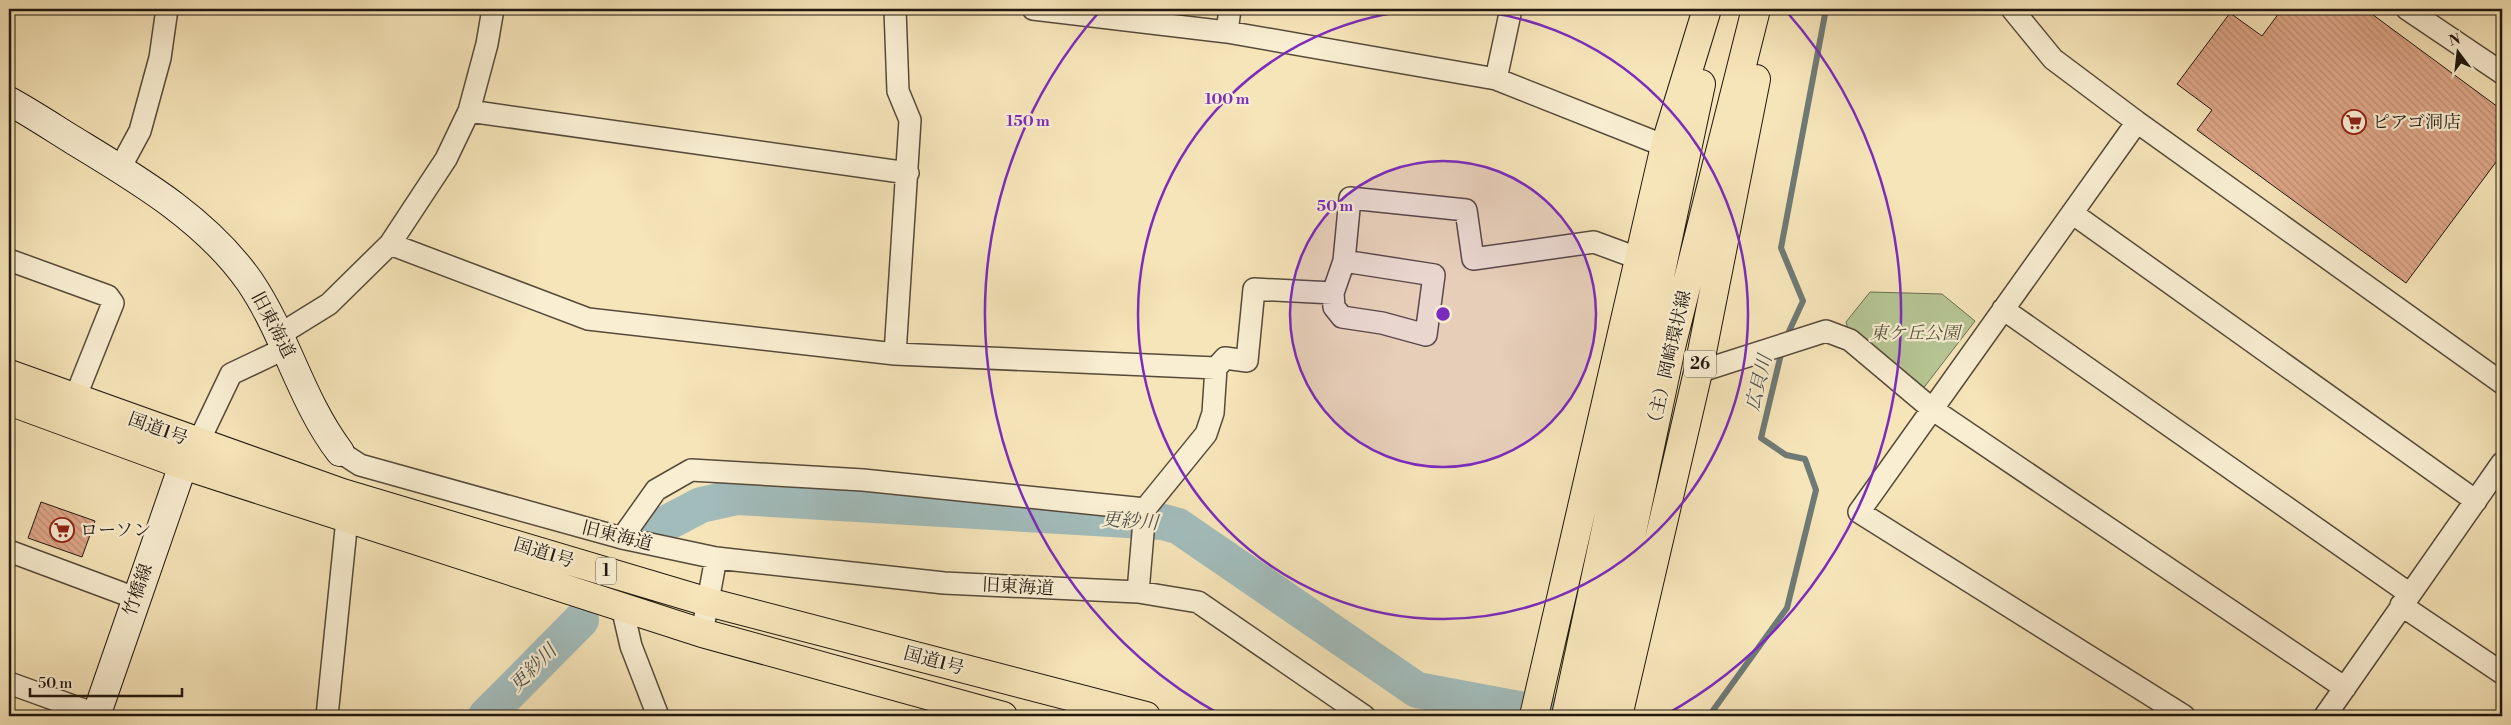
<svg xmlns="http://www.w3.org/2000/svg" width="2511" height="725" font-family="'Libre Bodoni','Noto Serif JP',serif">
<defs>
<pattern id="building-back-hatch" width="6" height="6" patternUnits="userSpaceOnUse" patternTransform="scale(1.25)"><rect width="6" height="6" fill="#dfa789"/><path d="M-1 5l2 2M0 0l6 6M5-1l2 2" fill="none" stroke="#bf8f75"/></pattern>
</defs>
<rect width="100%" height="100%" fill="#f6e5b9"/>
<filter id="stains"><feTurbulence type="fractalNoise" baseFrequency=".004" numOctaves="4"/><feColorMatrix values="0 0 0 0 .2 0 0 0 0 .09 0 0 0 0 .02 0 0 0 .5 -.17"/></filter>
<radialGradient id="worn" r=".72"><stop offset=".6" stop-color="#630" stop-opacity="0"/><stop offset="1" stop-color="#630" stop-opacity=".3"/></radialGradient>
<!-- green -->
<path fill="#b6c694" stroke="#6b6e52" d="M1870,292L1942,294L1975,321L1922,390L1849,333L1846,322Z"/>
<g fill="none" stroke-linecap="round" stroke-linejoin="round">
<!-- stream -->
<path stroke="#6e7a76" stroke-width="6" d="M1785,340L1803,301L1781,248L1826,9
M1709,716L1787,608L1816,490L1805,459L1786,455L1761,438L1782,350"/>
<!-- river -->
<path stroke="#a2bcbb" stroke-width="36" d="M657,528L701,505L737,497L1163,522L1178,526L1417,690L1557,716
M486,716L581,620"/>
</g>
<!-- building -->
<path fill="url(#building-back-hatch)" stroke="#20170f" d="M2282,9H2365L2502,110V154L2406,283L2197,130L2212,110L2177,84L2230,13L2262,36Z
M41,502L95,521L82,557L28,538Z"/>
<g fill="none" stroke-linecap="round" stroke-linejoin="round">
<defs>
<path id="street" d="M895,9L898,91L910,120L895,354
M1033,9L1227,32L1496,79L1665,146
M2012,9L2053,59L2137,122L2502,383
M2407,9L2502,73
M1227,32L1230,9
M1496,79L1511,9
M469,111L908,173
M2137,122L1859,512L2184,716
M120,168L140,131L160,58L167,9
M2072,213L2476,501
M390,244L588,319L895,354L1216,368L1213,413L1206,434L1145,509L1138,592
M9,260L108,296L113,303L75,398
M1344,261L1434,275L1426,335L1382,323L1342,317L1334,307L1333,293L1344,261L1350,198L1466,210L1473,259L1594,242L1640,259
M2003,309L2410,594
M279,335L329,304L390,244L446,159L469,111L487,44L493,9
M1216,368L1225,358L1247,361L1254,289L1333,293
M1698,372L1826,331L1850,340L1932,409L2345,688
M340,452L360,465L622,538L716,558L944,583L1138,592L1198,602L1364,716
M191,453L198,443L231,374L286,348
M622,538L656,490L691,470L863,480L1145,509
M9,551L135,598
M2401,605L2502,673
M622,607L631,646L658,716
M702,633L716,558
M9,683L95,714
M327,716L347,519
M2325,716L2502,463"/>
<path id="secondary" d="M9,101C31,113 52,127 73,140C137,179 206,219 250,282C286,335 301,401 340,452
M96,716L183,465"/>
<path id="primary" d="M1534,716L1665,146L1707,9
M1566,716L1701,84
M1593,716L1672,343L1756,9
M1618,716L1698,372L1756,79"/>
<path id="highway" d="M9,374L342,493L708,602L1146,716
M9,401L183,465L702,633L1003,716"/>
</defs>
<!-- street casing -->
<use href="#street" stroke="#564a3a" stroke-width="24"/>
<!-- secondary casing -->
<use href="#secondary" stroke="#20170f" stroke-width="30"/>
<!-- primary casing -->
<use href="#primary" stroke="#20170f" stroke-width="30"/>
<!-- highway casing -->
<use href="#highway" stroke="#20170f" stroke-width="30"/>
<!-- street -->
<use href="#street" stroke="#f9eed2" stroke-width="21"/>
<!-- secondary -->
<use href="#secondary" stroke="#f9eed2" stroke-width="28"/>
<!-- primary -->
<use href="#primary" stroke="#f6e5b9" stroke-width="28"/>
<!-- highway -->
<use href="#highway" stroke="#f6e5b9" stroke-width="28"/>
</g>
<!-- distance rings -->
<circle cx="1443" cy="314" r="153" fill="#7b2cbf" fill-opacity=".12"/>
<g fill="none" stroke="#7b2cbf" stroke-width="2.5">
<circle cx="1443" cy="314" r="153"/>
<circle cx="1443" cy="314" r="305"/>
<path d="M1221 715A458 458 0 0 1 1100 11M1786 11A458 458 0 0 1 1665 715"/>
</g>
<!-- icons -->
<defs>
<symbol id="supermarket-ring" viewBox="-11 -11 22 22"><circle r="9.5" fill="#f9eed2" stroke="#8f2418" stroke-width="1.5"/><path d="M-6-5.5h2.5l.6 2H6L4.5 2H-2.5L-4.4-4H-6ZM-1.5 3.2a1.3 1.3 0 1 0 .1 0ZM3 3.2a1.3 1.3 0 1 0 .1 0Z" fill="#8f2418"/></symbol>
</defs>
<g fill-rule="evenodd">
<use href="#supermarket-ring" x="2340" y="108" width="28" height="28"/>
<use href="#supermarket-ring" x="48" y="516" width="28" height="28"/>
</g>
<g text-anchor="middle" dominant-baseline="central" stroke-width="4.5" stroke-linejoin="round" paint-order="stroke">
<!-- shield labels -->
<g fill="#f9eed2" stroke="#61584a" stroke-width="1">
<rect x="1684" y="350.5" width="32" height="27" rx="4"/>
<rect x="596" y="557.5" width="20" height="27" rx="4"/>
</g>
<g font-size="16" font-weight="bold" fill="#20170f">
<text x="1700" y="364">26</text>
<text x="606" y="571">1</text>
</g>
<!-- poi labels -->
<g font-size="18" fill="#20170f" stroke="#f9eed2" text-anchor="start">
<text x="2372" y="122">ピアゴ洞店</text>
<text x="80" y="530">ローソン</text>
</g>
<!-- street labels -->
<g font-size="18" fill="#20170f" stroke="#f9eed2">
<text transform="translate(273 325) rotate(62)">旧東海道</text>
<text transform="translate(1669 361) rotate(-77)">（主）岡崎環状線</text>
<text transform="translate(158 429) rotate(20)">国道1号</text>
<text transform="translate(617 536) rotate(14)">旧東海道</text>
<text transform="translate(544 553) rotate(17)">国道1号</text>
<text transform="translate(1018 587) rotate(3)">旧東海道</text>
<text transform="translate(138 590) rotate(-71)">竹橋線</text>
<text transform="translate(934 661) rotate(15)">国道1号</text>
</g>
<!-- park labels -->
<g font-size="18" font-style="italic" fill="#54543e" stroke="#f9eed2">
<text x="1915" y="333">東ケ丘公園</text>
</g>
<!-- water labels -->
<g font-size="19" font-style="italic" fill="#4e514b" stroke="#f9eed2">
<text transform="translate(1759 383) rotate(-76)">広貝川</text>
<text transform="translate(1130 521) rotate(4)">更紗川</text>
<text transform="translate(533 668) rotate(-45)">更紗川</text>
</g>
</g>
<circle cx="1443" cy="314" r="8" fill="#7b2cbf" stroke="#f9eed2" stroke-width="2.5"/>
<g font-size="15" text-anchor="middle" font-weight="bold" fill="#7b2cbf" stroke="#f9eed2" stroke-width="4.5" stroke-linejoin="round" paint-order="stroke">
<text x="1227" y="104">100 m</text>
<text x="1028" y="126">150 m</text>
<text x="1335" y="211">50 m</text>
</g>
<!-- margin -->
<rect width="2511" height="725" fill="none" stroke="#f6e5b9" stroke-width="30"/>
<rect x="10" y="10" width="2491" height="705" fill="none" stroke="#20170f" stroke-width="2.5"/>
<rect x="15" y="15" width="2481" height="695" fill="none" stroke="#20170f"/>
<!-- north arrow -->
<g transform="translate(2458 52) rotate(345)" stroke="#f9eed2" stroke-width="4" paint-order="stroke">
<path d="M0-4L9 19L0 12L-9 19Z" fill="#20170f"/>
<text y="-8" font-size="14" font-weight="bold" text-anchor="middle" fill="#20170f">N</text>
</g>
<!-- scale -->
<path d="M30 688v8h152v-8" fill="none" stroke="#20170f" stroke-width="2.5"/>
<text x="38" y="688" font-size="15" fill="#20170f" stroke="#f9eed2" stroke-width="4" paint-order="stroke">50 m</text>
<rect width="100%" height="100%" filter="url(#stains)"/>
<rect width="100%" height="100%" fill="url(#worn)"/>
</svg>
